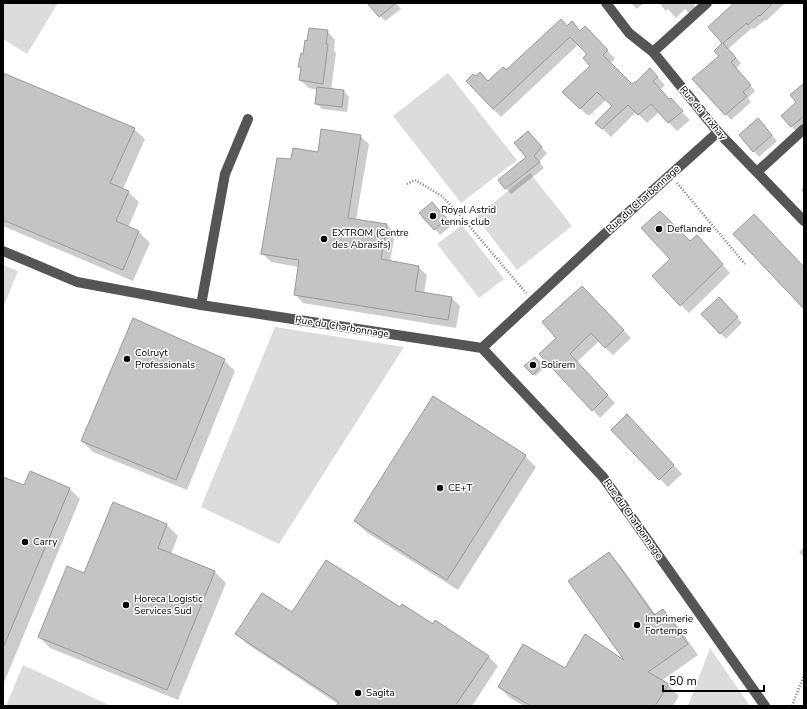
<svg xmlns="http://www.w3.org/2000/svg" width="807" height="709" font-family="'Nunito Sans',sans-serif">
<rect width="100%" height="100%" fill="#fff"/>
<!-- green -->
<path fill="#dcdcdc" d="M3,3H58L27,54L3,39Z
M448,73L517,160L461,203L393,116Z
M530,173L572,226L517,270L476,217Z
M462,225L504,279L479,298L437,244Z
M3,265L18,271L3,308Z
M275,327L404,347L279,544L201,507Z
M710,648L750,706H688Z
M23,665L111,706H6Z"/>
<!-- shadow -->
<path fill="#0003" d="M369,3H396L401,9L385,21Z
M631,3H644L637,9Z
M659,3H692L696,7L689,13L685,9L676,18L668,9L666,11Z
M736,3H785L766,21L765,20L754,29L752,28L728,49L741,63L736,68L755,91L748,98L751,102L731,120L694,79L720,56L716,51L724,43L709,27Z
M567,27L593,35L615,59L610,63L632,86L636,84L650,69L665,85L660,90L690,120L677,131L659,112L647,123L636,112L611,137L597,123L613,106L606,100L590,115H587L564,92L592,66L589,54L579,44L501,117L493,109L489,82L506,71Z
M327,31L335,40L334,51L336,53L331,90L344,91L349,97L347,112L322,109L316,103L318,90L309,88L300,80L302,69L300,67L303,55Z
M3,74L134,129L145,139L123,189L128,192L139,202L128,228L139,232L150,243L133,281L3,226Z
M804,89V125L797,132L782,116L797,103Z
M763,124L777,141L759,157L740,135Z
M360,136L369,144L356,220L387,225L395,233L390,262L418,267L427,275L424,293L452,298L460,306L456,328L303,303L295,294L299,267L271,262L262,253L292,161L319,153Z
M533,138L547,153L539,162L544,168L511,194L499,180L527,157Z
M804,187V194L801,190Z
M432,203L452,225L440,235L421,213Z
M690,243L705,245L730,273L689,313L681,305L672,259Z
M590,295L631,338L613,355L599,341L577,362L615,403L600,418L593,410L557,338Z
M719,298L742,323L726,339L702,314Z
M535,358L543,368L536,376L526,366Z
M224,360L235,371L187,490L93,452L82,441Z
M636,424L682,474L668,487L612,430Z
M525,456L536,467L458,590L366,532L355,521Z
M3,478L25,487L69,488L80,499L3,685Z
M113,503L167,525L178,536L171,554L215,572L226,583L178,700L50,648L39,637L84,574Z
M804,547V557L799,552Z
M609,554L620,565L656,615L663,610L674,621L698,655L661,681L668,685L679,696L673,706H524L510,698L499,687L566,670L627,663Z
M401,609L433,625L488,656L498,666L472,706H337L338,704L247,644L237,634L292,613Z"/>
<!-- building -->
<path fill="#c4c4c4" stroke="#999" d="M367,3H396L379,17Z
M734,3H773L760,16L759,15L748,25L747,23L723,43L736,58L731,62L751,85L743,92L747,96L725,115L692,79L719,56L714,51L722,43L708,27Z
M561,19L567,26L572,21L580,31L585,26L608,50L603,55L632,84L635,82H636L650,68L658,77L653,81L669,99L671,98L683,111L668,123L651,104L638,115L628,105L602,129L595,123L612,106L597,92L580,109L562,92L590,66L583,58L587,54L570,37L493,109L466,81L473,74L476,76L480,72L488,81L503,67L506,70Z
M309,28L328,30L326,44H328L323,84L299,80L301,67H298L301,53L303,54L305,40L307,41Z
M3,73L135,128L110,183L129,191L116,221L139,231L123,270L3,220Z
M804,83V116L791,127L781,116L796,102L790,95Z
M317,87L344,90L342,107L315,104Z
M758,118L772,135L753,152L739,135Z
M321,129L361,135L348,218L387,224L381,259L419,266L415,291L452,297L448,320L294,295L299,260L261,254L277,158L291,159L293,148L318,152Z
M528,131L542,147L534,156L540,162L505,189L498,180L526,157L514,143Z
M432,202L447,219L434,230L419,213Z
M660,211L690,241L697,235L723,264L680,306L652,276L670,259L641,228Z
M754,214L804,267V309L733,234Z
M582,286L624,330L605,348L591,333L570,354L608,395L592,411L539,354L556,338L542,322Z
M719,297L738,317L720,334L701,314Z
M133,318L225,359L176,480L81,441Z
M535,357L542,365L533,375L524,366Z
M433,396L526,455L447,580L354,521Z
M627,414L674,465L659,480L611,430Z
M30,471L70,488L3,648V477L24,485Z
M113,502L167,524L158,548L215,571L167,690L38,637L67,566L84,573Z
M609,552L654,615L663,609L688,644L648,672L669,684L655,706H531L498,687L523,644L565,668L585,634L624,660L568,581Z
M326,560L400,607L402,604L433,624L435,620L489,656L455,706H336L339,702L235,634L262,593L292,612Z"/>
<g fill="none" stroke-linecap="round" stroke-linejoin="round">
<!-- path -->
<path stroke="#777" stroke-width="2.5" stroke-dasharray="1 2" stroke-linecap="butt" d="M677,183L745,264
M407,184L415,180L442,196L465,221L526,293
M792,706L804,675"/>
<!-- minor -->
<path stroke="#555" stroke-width="10" d="M606,3L629,33L653,52L718,132L804,221
M653,52L707,3
M757,172L804,129
M3,251L77,282L201,305L482,348L603,477L765,706
M201,305L225,174L248,119
M482,348L610,229L718,132"/>
</g>
<!-- markers -->
<g fill="#000" stroke="#fff" stroke-width="1.5">
<circle cx="433" cy="216" r="4"/>
<circle cx="659" cy="229" r="4"/>
<circle cx="324" cy="239" r="4"/>
<circle cx="127" cy="359" r="4"/>
<circle cx="533" cy="365" r="4"/>
<circle cx="440" cy="488" r="4"/>
<circle cx="25" cy="542" r="4"/>
<circle cx="126" cy="605" r="4"/>
<circle cx="637" cy="625" r="4"/>
<circle cx="358" cy="693" r="4"/>
</g>
<g text-anchor="middle" dominant-baseline="central" stroke-width="3" stroke-linejoin="round" paint-order="stroke">
<!-- street labels -->
<g font-size="10" fill="#000" stroke="#fff">
<text transform="translate(703 113) rotate(50)">Rue du Trixhay</text>
<text transform="translate(643 199) rotate(-42)">Rue du Charbonnage</text>
<text transform="translate(342 327) rotate(9)">Rue du Charbonnage</text>
<text transform="translate(633 519) rotate(55)">Rue du Charbonnage</text>
</g>
<!-- poi labels -->
<g font-size="10" fill="#000" stroke="#fff" text-anchor="start">
<text x="441" y="210">Royal Astrid<tspan x="441" dy="12">tennis club</tspan></text>
<text x="667" y="229">Deflandre</text>
<text x="332" y="233">EXTROM (Centre<tspan x="332" dy="12">des Abrasifs)</tspan></text>
<text x="135" y="353">Colruyt<tspan x="135" dy="12">Professionals</tspan></text>
<text x="541" y="365">Solirem</text>
<text x="448" y="488">CE+T</text>
<text x="33" y="542">Carry</text>
<text x="134" y="599">Horeca Logistic<tspan x="134" dy="12">Services Sud</tspan></text>
<text x="645" y="619">Imprimerie<tspan x="645" dy="12">Fortemps</tspan></text>
<text x="366" y="693">Sagita</text>
</g>
</g>
<!-- border -->
<rect width="807" height="709" fill="none" stroke="#000000" stroke-width="8"/>
<!-- scale -->
<path d="M663 685v6h101v-6" fill="none" stroke="#000000" stroke-width="2"/>
<text x="669" y="685" font-size="12" fill="#000000" stroke="#ffffff" stroke-width="3" paint-order="stroke">50 m</text>
</svg>
